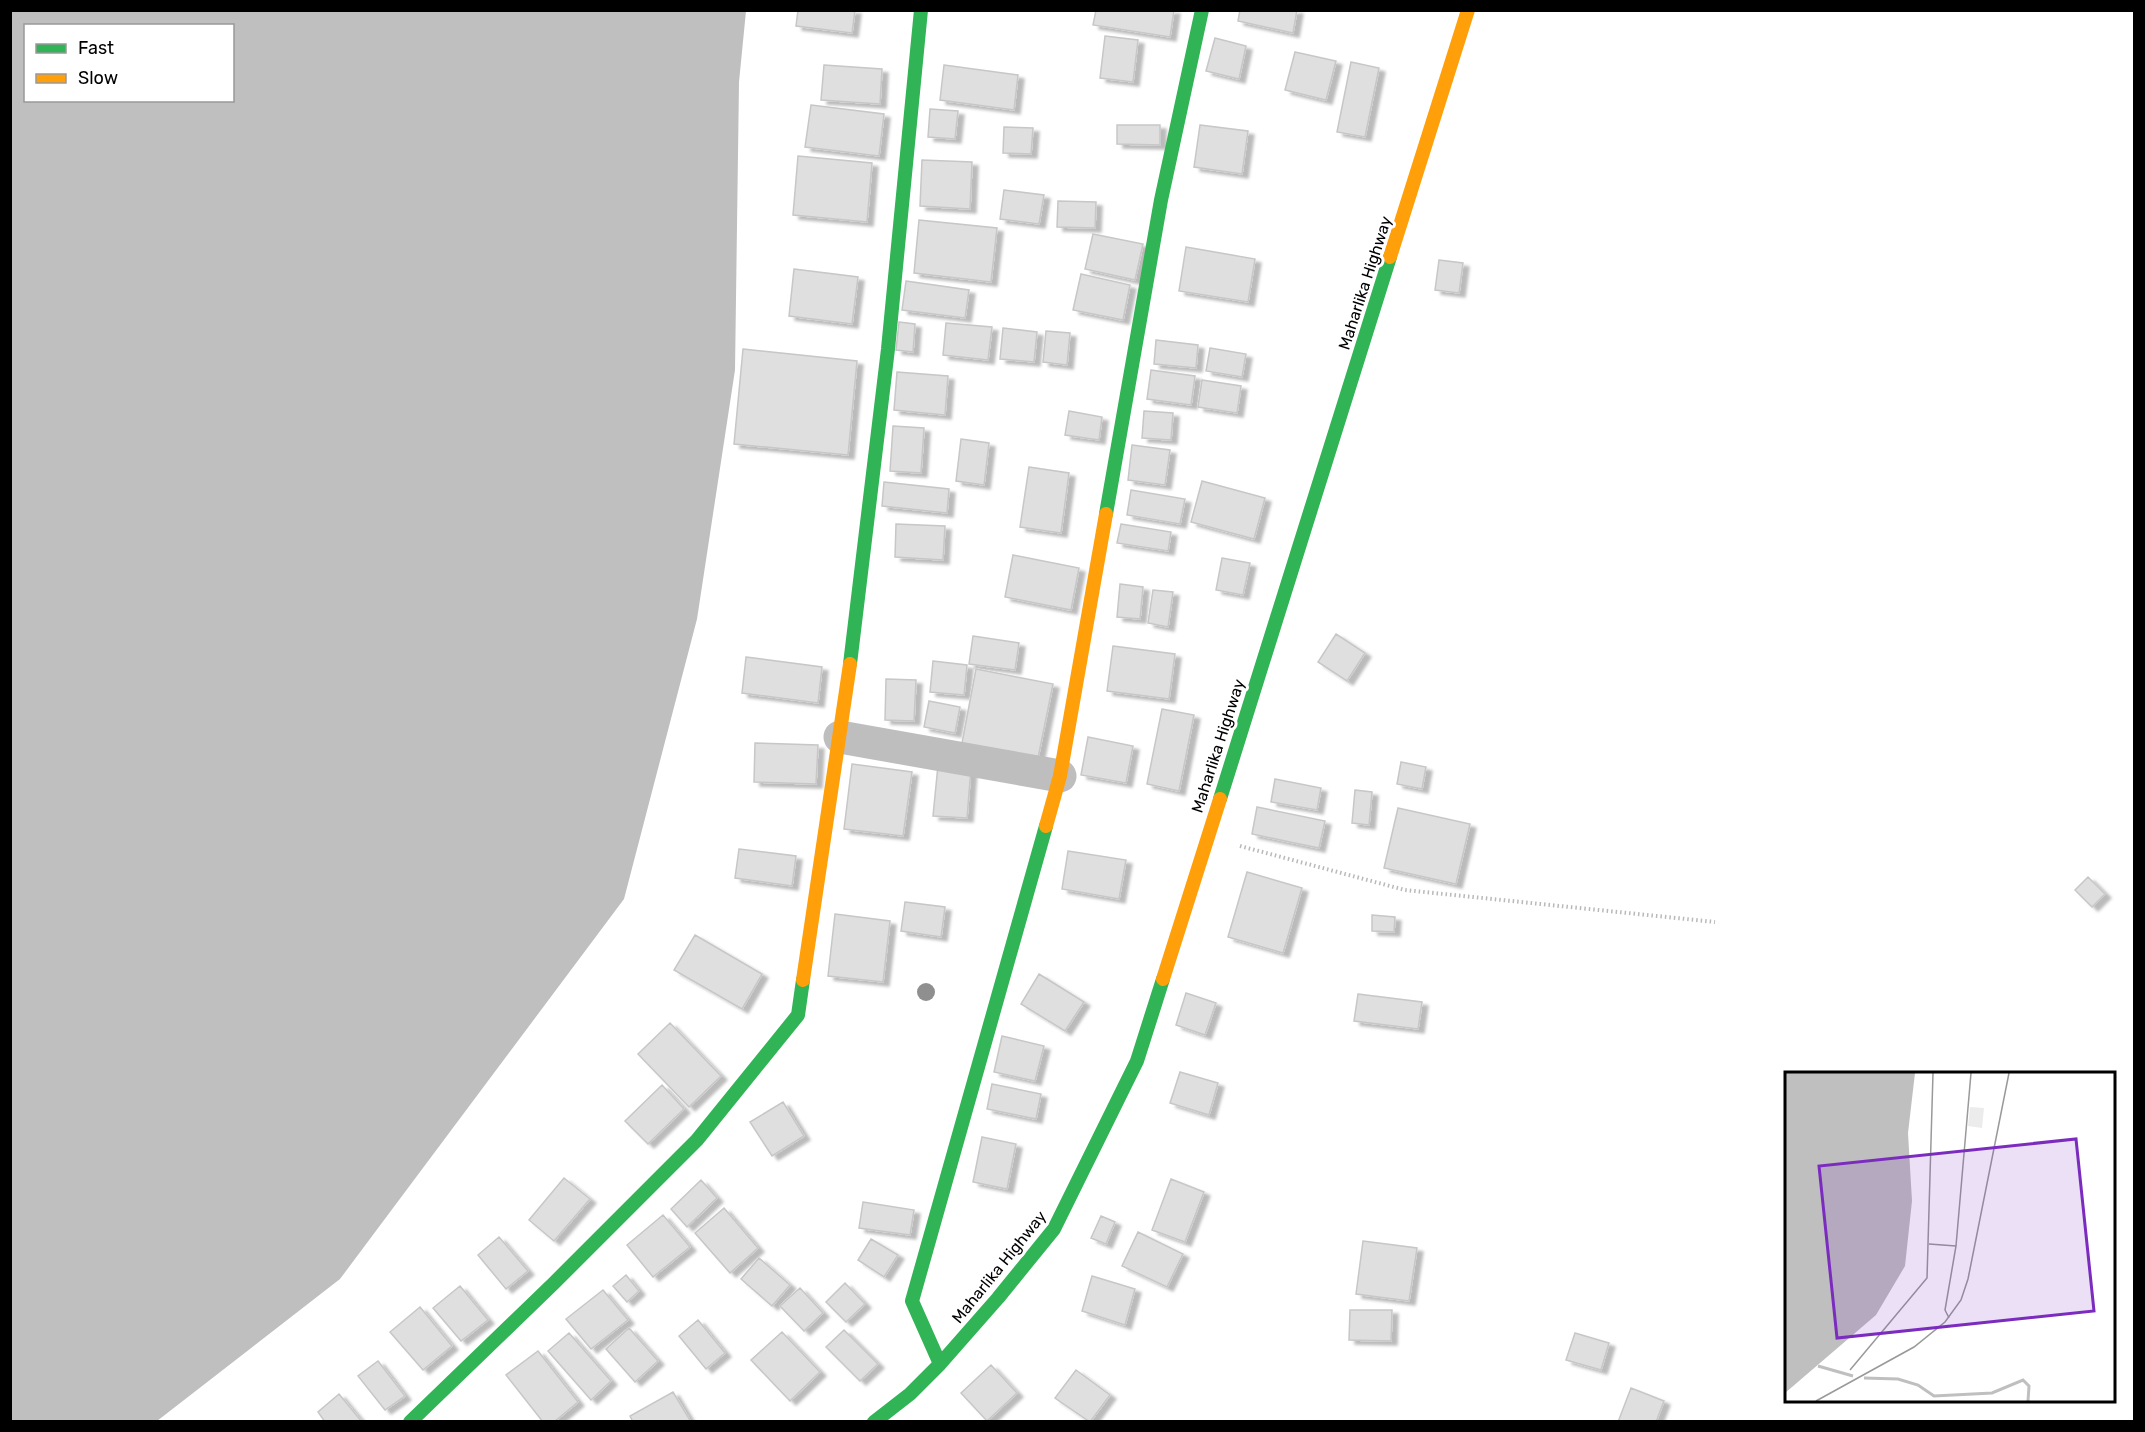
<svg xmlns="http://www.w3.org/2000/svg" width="2145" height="1432" font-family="Rubik,sans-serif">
<defs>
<filter id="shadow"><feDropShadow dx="6" dy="4" stdDeviation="1.5" flood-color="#0004"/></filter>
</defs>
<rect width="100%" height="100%" fill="#fff"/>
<!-- water -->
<path fill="#bfbfbf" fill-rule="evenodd" d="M10,11H746L739,82L735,370L697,619L624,899L340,1279L157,1421H11ZM26,26H232V100H26Z"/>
<!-- building -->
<path fill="#dfdfdf" stroke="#c7c7c7" stroke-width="1.5" filter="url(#shadow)" d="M798,10H855L852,33L796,26Z
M1096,10H1174L1170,37L1093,25Z
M1240,10H1297L1293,33L1238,21Z
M1105,36L1138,40L1133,82L1100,78Z
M1215,38L1246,46L1239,79L1206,71Z
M1295,52L1336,61L1326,100L1285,90Z
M1351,62L1379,68L1365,137L1337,132Z
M824,65L882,69L880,104L821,100Z
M944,65L1018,75L1014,110L940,100Z
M811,105L884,114L879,156L805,147Z
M930,109L958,111L955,139L928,137Z
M1117,125H1160V145L1117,144Z
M1200,125L1248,131L1242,174L1194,167Z
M1004,127L1033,128L1031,154L1003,153Z
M798,156L872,163L867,222L793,215Z
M922,160L972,162L970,209L920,206Z
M1004,190L1044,195L1039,224L1000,219Z
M1058,201L1096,202L1095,228L1057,227Z
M919,220L997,228L991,282L914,273Z
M1093,234L1143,244L1135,280L1085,269Z
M1186,247L1255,259L1248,302L1179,291Z
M1439,260L1463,263L1459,293L1435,290Z
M794,269L858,277L852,324L789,316Z
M1081,274L1130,285L1123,320L1073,310Z
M906,281L969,290L965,318L902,310Z
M899,322L915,324L913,352L896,350Z
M946,323L992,327L988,360L943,355Z
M1003,328L1037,332L1034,362L1000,359Z
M1046,331L1070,333L1067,365L1043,362Z
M1156,340L1198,345L1196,368L1154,364Z
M1210,348L1246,354L1242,377L1206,371Z
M743,349L857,361L848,455L734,444Z
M1151,370L1195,376L1191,405L1147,399Z
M897,372L948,376L945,415L894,410Z
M1202,380L1241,386L1237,413L1198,407Z
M1069,411L1102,417L1099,440L1065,435Z
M1144,411L1173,413L1171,440L1142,438Z
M893,426L924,428L921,473L890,471Z
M961,439L989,443L984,485L956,481Z
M1132,445L1170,450L1165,485L1128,480Z
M1029,467L1069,473L1061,533L1020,527Z
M1202,481L1265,498L1254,539L1191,522Z
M884,482L949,489L947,513L882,506Z
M1131,490L1185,499L1180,524L1127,515Z
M896,524L945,526L943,560L895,557Z
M1121,524L1171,532L1168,551L1117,543Z
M1013,555L1079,568L1071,610L1005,597Z
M1222,558L1250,563L1243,595L1216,590Z
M1120,584L1143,587L1140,619L1117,617Z
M1153,590L1173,592L1168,627L1148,623Z
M1336,634L1365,653L1347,681L1318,662Z
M973,636L1019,643L1015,670L969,664Z
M1113,646L1175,654L1169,699L1107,691Z
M746,657L822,667L818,703L742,693Z
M933,661L967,665L964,695L930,692Z
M976,669L1053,684L1038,758L962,743Z
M886,679L916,680L914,721L885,720Z
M929,701L960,707L955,733L924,727Z
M1162,709L1194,715L1179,791L1147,784Z
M1088,737L1133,746L1126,783L1081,775Z
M755,743L818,745L816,784L754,782Z
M1401,762L1426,767L1422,789L1397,784Z
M852,764L912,772L903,836L844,829Z
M938,765L971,768L967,818L933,816Z
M1275,779L1321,788L1317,810L1271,802Z
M1355,790L1372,792L1369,825L1352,823Z
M1257,807L1325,821L1319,848L1252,834Z
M1398,808L1470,824L1456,884L1384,868Z
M739,849L796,856L792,886L735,878Z
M1068,851L1126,860L1119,899L1062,889Z
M1247,872L1302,888L1283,953L1228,937Z
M2088,877L2105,894L2092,907L2075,890Z
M905,902L945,907L941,937L901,931Z
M835,914L890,921L883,982L828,976Z
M1372,915L1395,917L1394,932L1372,931Z
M695,935L762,974L742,1009L674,970Z
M1039,974L1084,1002L1065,1031L1021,1004Z
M1186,993L1216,1003L1205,1035L1176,1025Z
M1358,994L1422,1002L1418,1029L1354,1021Z
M670,1023L721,1076L689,1107L638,1054Z
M1002,1036L1044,1046L1035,1081L994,1072Z
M1180,1072L1218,1083L1209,1115L1170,1103Z
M992,1084L1041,1094L1036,1119L987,1109Z
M662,1085L684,1109L648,1144L625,1121Z
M783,1102L804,1136L772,1156L750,1122Z
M982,1137L1016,1144L1007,1189L973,1182Z
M564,1178L590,1199L554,1241L529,1220Z
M1171,1179L1204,1192L1185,1242L1152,1230Z
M701,1180L717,1198L687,1227L671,1209Z
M863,1202L914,1210L910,1235L859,1228Z
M724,1208L758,1248L730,1273L695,1233Z
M663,1215L690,1247L653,1277L627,1245Z
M1101,1216L1115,1222L1106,1244L1091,1238Z
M1138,1232L1183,1254L1167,1287L1122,1266Z
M499,1237L528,1271L506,1289L478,1255Z
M871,1239L898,1255L884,1277L858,1260Z
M1363,1241L1417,1248L1409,1301L1356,1294Z
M759,1258L790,1285L772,1306L741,1279Z
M626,1275L639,1291L627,1302L613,1286Z
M1092,1276L1135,1289L1125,1325L1082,1311Z
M845,1283L865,1304L846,1322L826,1302Z
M460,1286L488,1320L461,1341L433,1308Z
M800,1288L823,1313L804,1331L780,1306Z
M603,1290L628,1320L591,1349L566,1319Z
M420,1307L452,1346L423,1370L390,1332Z
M1350,1310H1392L1391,1341L1349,1340Z
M698,1320L725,1353L706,1369L679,1336Z
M629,1328L658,1361L635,1382L606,1349Z
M844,1330L878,1364L860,1381L826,1347Z
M782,1332L820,1372L790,1401L751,1360Z
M569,1333L611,1381L591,1400L548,1351Z
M1575,1333L1609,1343L1601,1370L1566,1360Z
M538,1351L578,1402L554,1422H543L506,1375Z
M378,1361L405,1396L385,1410L358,1376Z
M991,1365L1017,1393L987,1421L961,1393Z
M1076,1370L1110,1395L1090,1422L1055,1398Z
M1631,1388L1664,1401L1656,1422H1618Z
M673,1392L691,1422H633L630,1416Z
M339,1394L362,1422H325L318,1412Z"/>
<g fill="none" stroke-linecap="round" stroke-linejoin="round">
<!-- path -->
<path stroke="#b9b9b9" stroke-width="4" stroke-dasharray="1.5 3" stroke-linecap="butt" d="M1240,846L1405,890L1715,922"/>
<!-- street -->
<path stroke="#bebebe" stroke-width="33" d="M840,737L1060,776"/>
<!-- fast -->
<path stroke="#30b455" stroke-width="14" d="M1106,514L1161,200L1202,10
M850,664L888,349L921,10
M1220,799L1390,257
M940,1364L912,1301L1046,826
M410,1422L554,1283L697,1140L798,1015L803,980
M874,1422L910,1394L940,1364L998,1298L1054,1229L1137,1061L1163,979"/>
<!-- slow -->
<path stroke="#ff9f0a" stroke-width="14" d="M1390,257L1468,10
M1046,826L1060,776L1106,514
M1163,979L1220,799
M803,980L850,664"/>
</g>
<!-- trees -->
<circle fill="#8f8f8f" cx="926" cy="992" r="9"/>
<g text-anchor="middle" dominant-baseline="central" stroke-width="6" stroke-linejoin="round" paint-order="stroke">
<!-- street labels -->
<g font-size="16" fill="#000" stroke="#fff">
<text transform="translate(1365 283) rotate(-72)">Maharlika Highway</text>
<text transform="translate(1218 746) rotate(-72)">Maharlika Highway</text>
<text transform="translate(999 1267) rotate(-51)">Maharlika Highway</text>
</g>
</g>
<!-- overview -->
<g transform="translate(1785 1072)">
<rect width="330" height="330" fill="#fff"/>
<path d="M185,35L199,36L197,56L183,54Z" fill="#ececec"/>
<path d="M0,1H130L123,61L127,129L120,194L91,243L0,321Z" fill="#bfbfbf"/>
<path fill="none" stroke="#bfbfbf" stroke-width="3" d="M33,294L68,304M79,306L113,307L133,313L149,324L207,321L238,308L244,314L243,329"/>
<path fill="none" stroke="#999" stroke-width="1.5" d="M144,172L171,174M164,246L160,238L171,174L186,1M65,298L142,206L148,1M31,329L129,275L160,250L176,228L183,207L224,1"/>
<path fill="#7b2cbf" fill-opacity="0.15" stroke="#7b2cbf" stroke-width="3" d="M291,67L309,239L52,266L34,94Z"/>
<rect width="330" height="330" fill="none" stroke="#000" stroke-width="3"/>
</g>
<!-- border -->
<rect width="2145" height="1432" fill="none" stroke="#000000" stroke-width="24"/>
<!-- legend -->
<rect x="24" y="24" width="210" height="78" fill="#ffffff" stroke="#999999" stroke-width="1.5"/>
<rect x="36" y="44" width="30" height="9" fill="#30b455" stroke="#999999" stroke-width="1.5"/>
<text x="78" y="54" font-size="18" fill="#000000">Fast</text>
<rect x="36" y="74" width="30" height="9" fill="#ff9f0a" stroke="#999999" stroke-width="1.5"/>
<text x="78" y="84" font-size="18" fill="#000000">Slow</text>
</svg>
